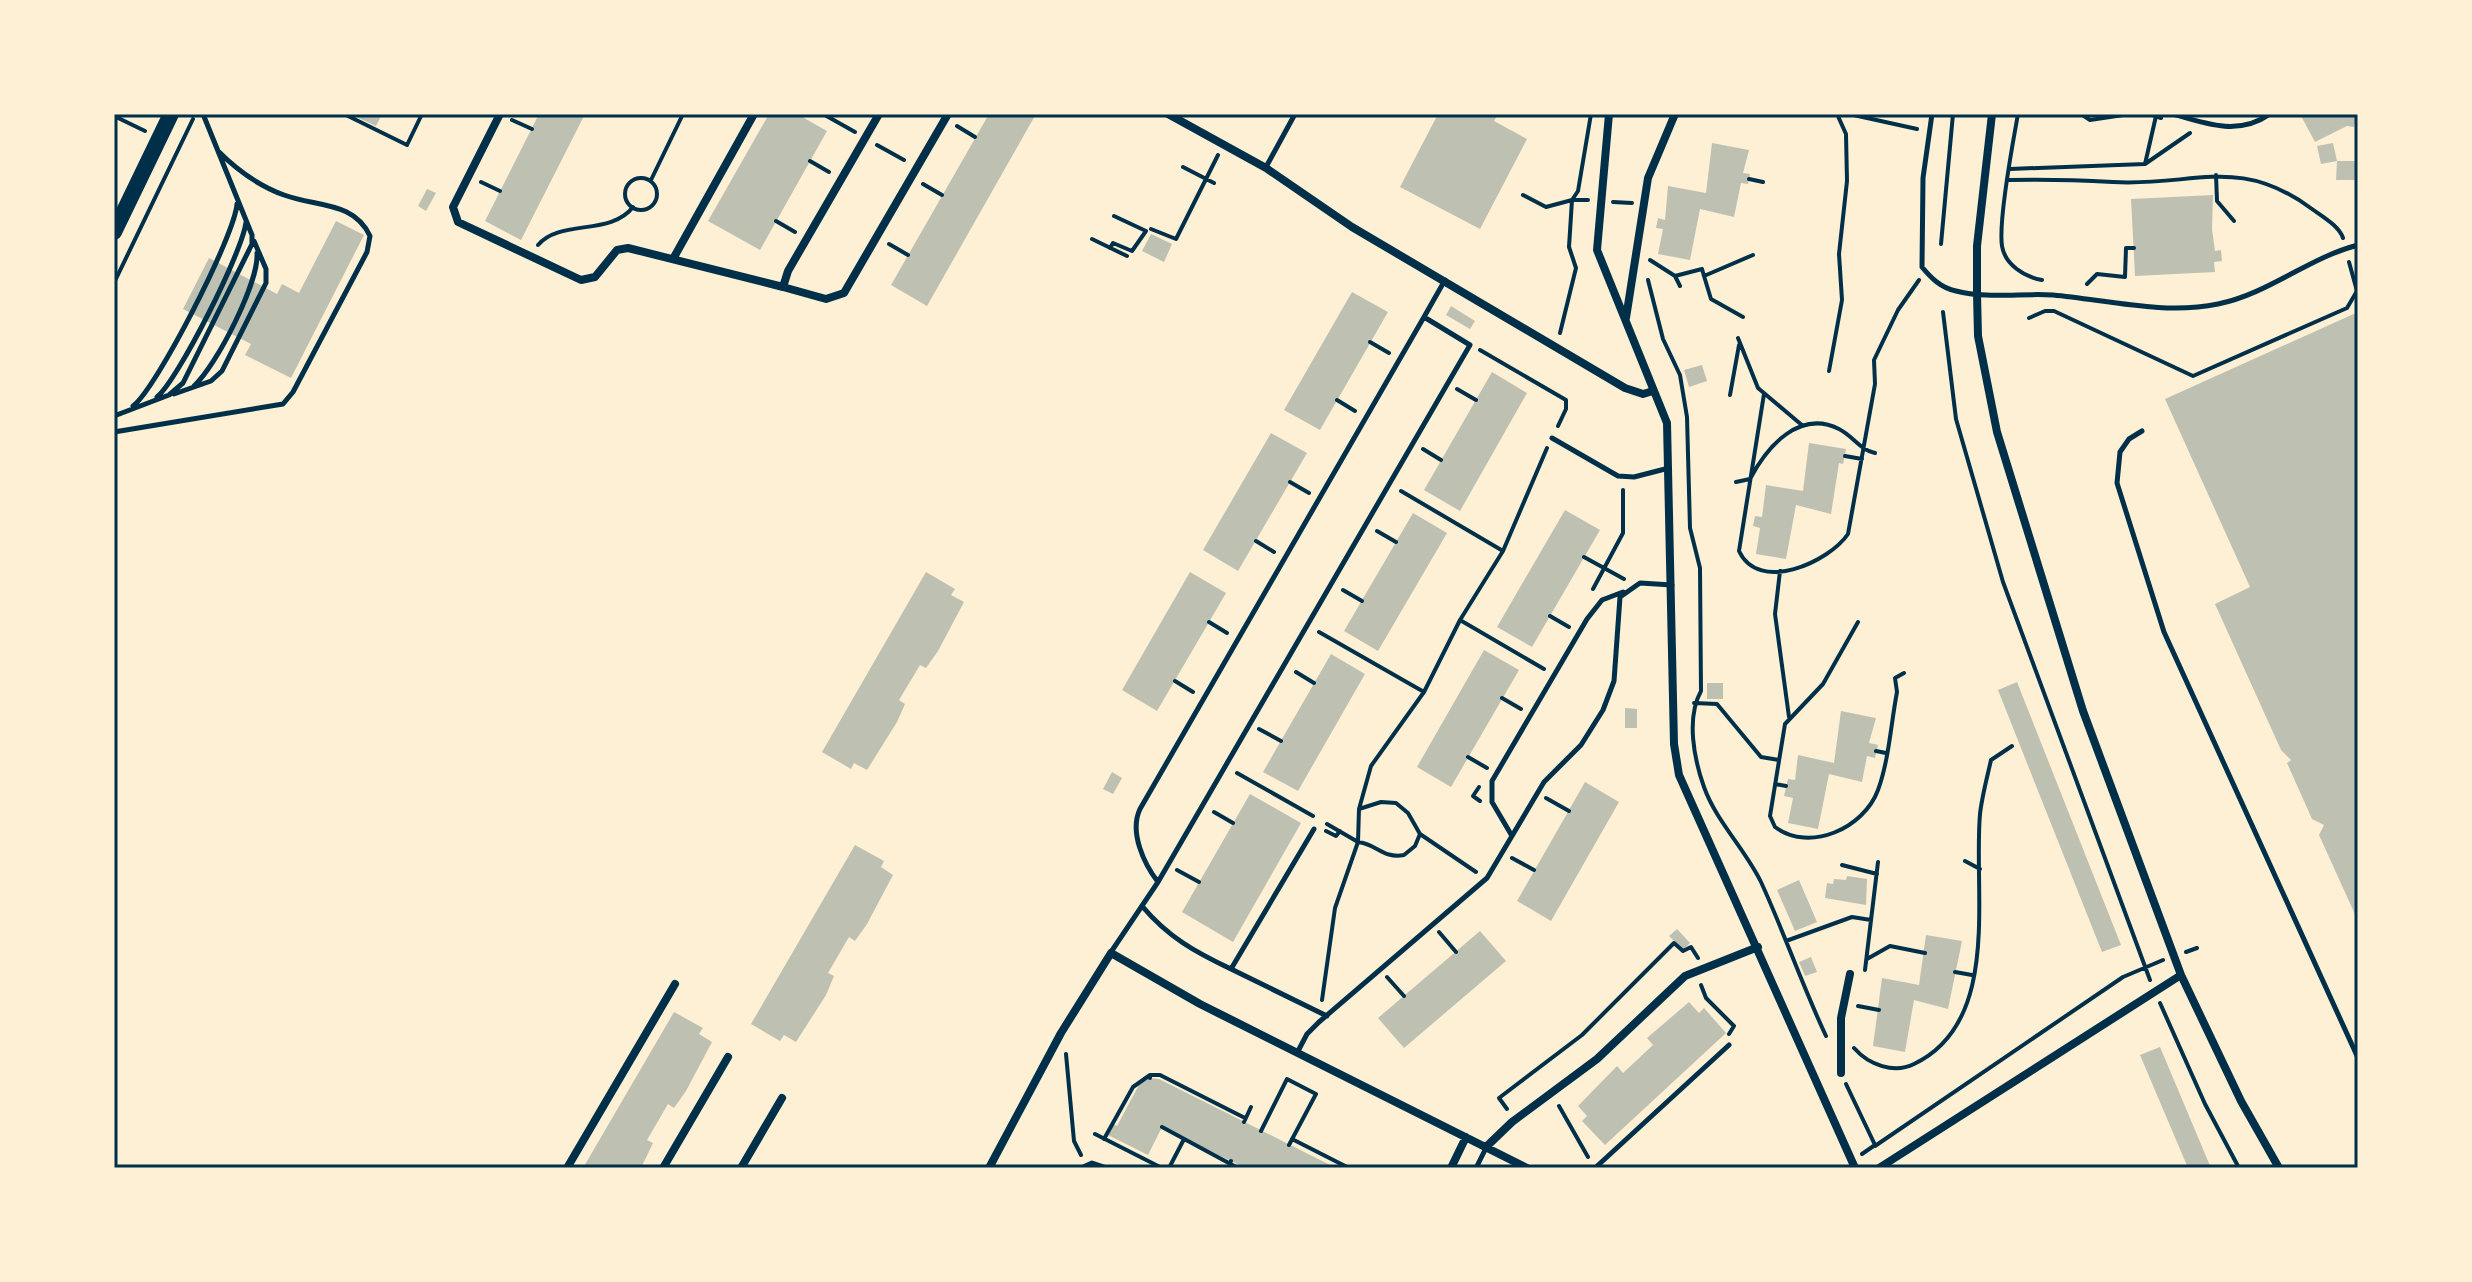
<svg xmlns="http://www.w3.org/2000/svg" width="2472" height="1282" font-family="'PT Sans Narrow',sans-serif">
<rect width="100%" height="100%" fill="#fdf0d5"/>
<!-- building -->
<path fill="#bec0b2" d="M350,114H382L376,126Z
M539,114H585L521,240L485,221Z
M769,114H797L827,131L760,250L708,221Z
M989,114H1036L927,306L891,285Z
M1438,114H1498L1494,121L1527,139L1480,229L1400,187Z
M2300,114H2354L2356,119L2354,127L2347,126L2315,142Z
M1712,143L1749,150L1743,173L1750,174L1748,184L1741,183L1734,217L1700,209L1690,260L1658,254L1663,229L1656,228L1658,218L1665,220L1668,186L1706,193Z
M2333,143L2337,161L2321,164L2317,146Z
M2337,161H2358V180H2336Z
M427,189L436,193L426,211L418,206Z
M2213,195L2212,229L2215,251L2221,250L2222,261L2214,262L2215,272L2135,276L2131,199Z
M336,221L364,235L291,378L245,355L251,344L183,309L209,258L277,294L282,284L299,293Z
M1151,234L1172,244L1164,262L1142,251Z
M1352,292L1388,312L1320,430L1284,410Z
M1451,306L1475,321L1470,329L1446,315Z
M2358,312V921L2319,835L2324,825L2312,819L2287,763L2291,760L2281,750L2215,604L2250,587L2165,399Z
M1702,365L1707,381L1689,387L1684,370Z
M1492,372L1527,393L1460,511L1424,490Z
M1271,433L1307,453L1238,571L1203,550Z
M1809,443L1846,449L1843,464L1839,463L1831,514L1796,505L1786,559L1756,554L1760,528L1753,526L1755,516L1762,517L1766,485L1803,491Z
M1565,510L1600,530L1532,647L1497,627Z
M1413,513L1447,533L1378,651L1344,631Z
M926,572L955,589L951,595L964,602L938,651L926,668L920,665L899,700L905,704L897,722L867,770L854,763L851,769L822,752Z
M1190,572L1226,593L1157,711L1122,690Z
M1484,650L1519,670L1451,787L1417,767Z
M1331,654L1365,674L1298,791L1263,772Z
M2017,682L2121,945L2102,952L1998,690Z
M1707,683H1723V699H1707Z
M1625,708L1637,709V728H1625Z
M1841,711L1876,718L1869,743L1878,745L1875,758L1867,756L1862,782L1829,774L1818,829L1788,823L1793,798L1784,796L1788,779L1795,780L1798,755L1834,763Z
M1112,772L1122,778L1113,794L1103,789Z
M1585,782L1619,802L1551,921L1517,901Z
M1250,794L1301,823L1233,942L1182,912Z
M855,845L884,861L881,867L893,875L867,924L855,941L849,937L828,973L834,976L826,995L796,1042L784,1035L780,1041L751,1024Z
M1847,876L1867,879L1866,905L1825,898L1827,883L1833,884L1834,879L1846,880Z
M1799,880L1817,922L1795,931L1777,890Z
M1677,929L1690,943L1683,950L1669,936Z
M1480,931L1506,961L1404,1048L1378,1018Z
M1926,935L1962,941L1948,1009L1914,1000L1905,1052L1873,1046L1882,978L1919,985Z
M1811,957L1817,972L1805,976L1799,962Z
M1689,1002L1699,1013L1704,1008L1726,1033L1605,1145L1582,1121L1587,1116L1578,1106L1617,1066L1623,1073L1653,1045L1647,1038Z
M674,1012L703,1028L699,1034L712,1042L686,1091L674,1108L668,1104L647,1140L653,1143L641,1168H583Z
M2160,1047L2211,1168H2188L2140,1055Z
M1150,1078L1159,1079L1336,1168H1245L1162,1127L1148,1155L1108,1135L1113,1124L1117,1126L1140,1083Z"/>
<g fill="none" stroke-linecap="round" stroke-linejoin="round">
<!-- path -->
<path stroke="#003049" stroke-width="4" d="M344,114L407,145L422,114
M823,114L855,132
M1849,114L1917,129
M2018,114C2013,142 1998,220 2002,246C2005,265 2025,277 2042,280
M2081,114L2090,120L2130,114
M2150,114L2161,118
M114,116L145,131
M2156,116L2145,164L2190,133
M512,120L532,129
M957,126L975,137
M877,145L904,160
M810,161L829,172
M1183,167L1214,183
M2010,169L2145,164
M2216,175L2217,201L2234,221
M625 194a16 16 0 1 1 32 0a16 16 0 1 1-32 0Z
M1749,179L1763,182
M651,180L683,114
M2009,180C2044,179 2078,180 2113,182C2193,187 2238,154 2312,209C2323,217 2339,226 2343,238
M481,182L500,191
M923,184L942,195
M1523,195L1546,207L1572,200H1588
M1613,202L1632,203
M776,221L795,232
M1151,229L1176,239L1218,155
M1092,239L1127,256
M889,244L908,255
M1941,244L1953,114
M538,245C560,219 611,236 633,207
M1110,248L1113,243L1132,251L1146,231L1114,216
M1650,260L1675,276L1702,269L1704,276L1753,255
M1675,276L1680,286
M1704,276L1711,299L1743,317
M1648,280L1663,339L1680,375L1687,417L1690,528L1700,568L1701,691C1686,718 1694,759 1704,787C1716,821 1745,849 1761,882C1784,932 1802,985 1826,1036
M114,283L193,119
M2087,284L2097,274L2125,277L2126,248H2134
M1943,312L1956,419L2003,582L2150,980
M2029,318L2045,311H2054L2193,376L2347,308L2357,291L2349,262
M1560,333L1576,268L1569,247L1572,200L1578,191L1591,114
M1738,338L1758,388L1803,426
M1370,342L1389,353
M1480,350L1566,400V409L1558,426
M1829,371L1842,300L1839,254L1847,181L1846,134L1837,114
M1457,389L1476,400
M1764,394L1739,551C1759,594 1829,562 1848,534L1875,384L1874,360L1898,310L1919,280
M1730,395L1739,345
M1337,400L1355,411
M1423,449L1441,460
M1845,456L1862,459
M1290,482L1309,493
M1736,482L1750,479C1767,447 1799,409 1839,429C1853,436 1860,450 1875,453
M1401,491L1503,551
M1377,531L1396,542
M1256,541L1274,552
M1584,557L1624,579
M1780,571L1775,614L1789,717
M1593,589L1623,533V490
M1343,590L1362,601
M1550,616L1569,627
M1460,620L1544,669
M1209,622L1227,633
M1858,622L1823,684L1785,724L1770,816L1775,827C1810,853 1864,828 1878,790C1889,760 1891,723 1897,692L1895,678L1904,673
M1319,632L1424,692
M1296,672L1314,683
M1175,681L1193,692
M1502,698L1521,709
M1694,703L1717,704L1761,757L1779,760
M1259,729L1281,741
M1876,751L1886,753
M1468,757L1487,768
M1237,773L1313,816
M1775,784L1786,786
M1479,787L1473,796L1480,801
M1546,798L1569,811
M1359,809L1371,766L1424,692L1460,620L1503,551L1547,448
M1214,812L1233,823
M1326,831L1336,836L1340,831
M1420,834L1415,846L1404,855C1383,859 1377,844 1358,842L1359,809L1381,802L1396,803L1408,813L1420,834L1476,872
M1512,858L1534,870
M1965,861L1980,869
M1842,865L1877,874
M1177,870L1199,882
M1439,932L1456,952
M1786,941L1852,917L1871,920
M2186,952L2197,948
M1867,959L1890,946L1925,953
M1865,970L1878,862
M1955,972L1972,975
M1387,977L1404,996
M1701,985L1706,998L1734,1026L1729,1034
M1322,1000L1335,908L1358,842L1327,824
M2160,1003L2205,1104L2239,1168
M1858,1006L1879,1010
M1854,1048C1869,1065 1894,1074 1914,1064C2002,1022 1973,893 1980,814C1982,796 1987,778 1991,760L2012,746
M1066,1054L1074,1141L1081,1155
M1150,1078V1075H1160L1245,1118
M1846,1084L1875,1145L1862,1154
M1559,1106L1588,1157
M1507,1109L1499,1098L1582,1035L1674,943L1683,951L1691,947L1698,958
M1244,1122L1251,1107
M1162,1127L1238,1168
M1261,1131L1287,1079L1316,1094L1289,1145
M1095,1134L1162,1168
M1104,1139L1133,1087L1150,1075
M1292,1139L1349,1168
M1875,1146L2123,977L2163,960
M1169,1168L1183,1141
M1227,1168L1231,1161"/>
<!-- service -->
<path stroke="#003049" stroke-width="5" d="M1932,114L1923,178L1922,267C1931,278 1941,288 1956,291C1986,299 2022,293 2053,295C2107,300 2164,315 2218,304C2268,294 2308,258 2358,245
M2173,114C2206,124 2239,136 2270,114
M1266,167L1295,114
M1424,317L1445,280
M194,386C217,365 259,282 257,253
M174,394L211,381L222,371L266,283V269L254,241
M157,397C178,380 243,251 246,222
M133,406C157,388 235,235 237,204
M114,416L169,395L183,383L252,244V235L203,114
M2142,431L2129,439L2120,452L2117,483L2164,632L2358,1058
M114,432L283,404L293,392L367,252L370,236C354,201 316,207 284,195C259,186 237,170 218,151
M1552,438L1618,476L1634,477L1669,468
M1512,836L1492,802V781L1587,619L1602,600L1623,592
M1142,906C1168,937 1195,952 1231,969L1314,829
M1111,952L1158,882L1470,345L1424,317L1140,809C1129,832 1144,864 1158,882
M1231,969L1327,1016
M1297,1053L1307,1034L1319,1022L1487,878L1544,782L1581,745L1603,710L1614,681L1620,597L1640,583L1672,585
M1081,1168L1092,1163L1107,1168
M1476,1168L1486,1148
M1595,1168L1729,1045"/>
<!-- minor -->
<path stroke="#003049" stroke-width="8" d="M500,114L453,207L458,222L581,280L595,277L617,250L628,248L783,287
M879,114L788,271L783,287L826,299L844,293L948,114
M1168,114L1266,168L1352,227L1625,388L1643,394L1653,391
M1609,114L1597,250L1667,423L1674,744L1679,775L1855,1168
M1992,114L1977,246V294L1978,336L1997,432L2083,711L2181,975L2241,1101L2279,1168
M673,259L754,114
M1626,318L1648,178L1675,114
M1841,1073V1018L1850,974
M1486,1147L1512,1122L1597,1059L1685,976L1758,947
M567,1168L675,984
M663,1168L728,1057
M741,1168L782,1098
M989,1168L1061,1033L1111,953L1200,1004L1527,1168
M1451,1168L1466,1137
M1879,1168L2181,975"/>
<!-- primary -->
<path stroke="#003049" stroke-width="16" d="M114,232L171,114"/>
</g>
<!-- border -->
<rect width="2472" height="1282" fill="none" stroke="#fdf0d5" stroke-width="232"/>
<rect x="116" y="116" width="2240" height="1050" fill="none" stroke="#003049" stroke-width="3"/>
</svg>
